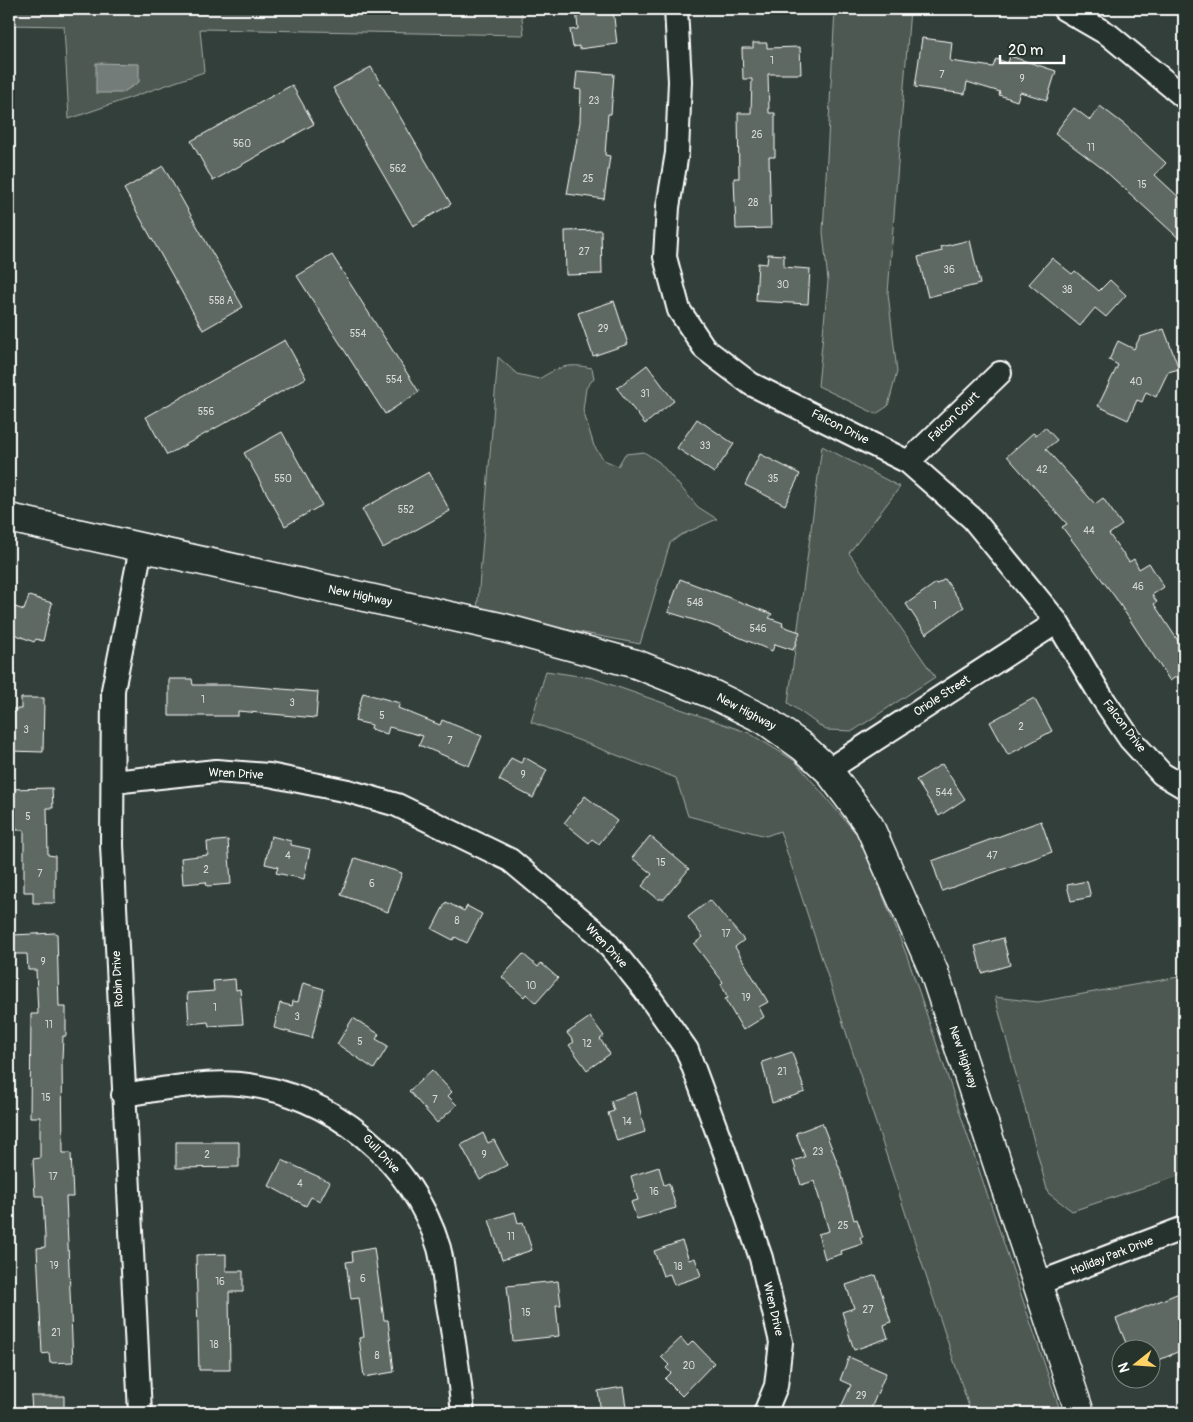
<svg xmlns="http://www.w3.org/2000/svg" width="1193" height="1422" font-family="Pangolin,sans-serif">
<rect width="100%" height="100%" fill="#333f3a"/>
<filter id="ink" filterUnits="userSpaceOnUse"><feTurbulence type="fractalNoise" baseFrequency=".02" numOctaves="2"/><feDisplacementMap in="SourceGraphic" scale="10" xChannelSelector="R" yChannelSelector="G"/><feConvolveMatrix kernelMatrix="1 2 1 2 8 2 1 2 1" color-interpolation-filters="sRGB"/></filter>
<g filter="url(#ink)">
<!-- green -->
<path fill="#4d5853" stroke="#a6aca9" d="M9,9H521L524,35L200,29L204,72L69,119L64,26L10,25Z
M835,9H910L888,293L897,372L888,406L876,414L818,386L828,281L823,232Z
M498,357L517,374L539,379C560,366 568,363 592,368L594,378L586,388L583,410L594,446L604,460L618,466L625,454L644,452L659,462L698,507L717,519L681,535L670,543L640,644L477,612Z
M822,446L900,487L849,553L935,677L853,731L826,730L788,703Z
M546,671L592,678L749,733L795,761L860,838L907,956L1061,1413H971L780,831L766,836L688,816L676,778L531,722Z
M1184,976V1174L1072,1211L1048,1193L995,997L1038,1002Z"/>
<!-- water -->
<path fill="#737b78" stroke="#abb0ae" d="M96,63L139,64V82L122,93H96Z"/>
<!-- building -->
<path fill="#5f6964" stroke="#fff" d="M576,9H613L617,44L579,49V46L573,47L570,30L578,29Z
M922,38L952,42L950,61L993,67L996,59L1008,63L1010,56L1056,71L1047,100L1020,92L1017,101L999,95L1000,92L967,82L965,94L915,87Z
M753,43H767V48L800,47L801,74H768L769,113H775V157H769L771,228L736,229L734,178H739L738,113H751L752,79H743L742,48H753Z
M371,67L451,204L413,226L333,88Z
M577,71L614,74L611,114H608L605,155L610,156L604,199L567,194L580,122L581,90L575,89Z
M292,85L314,124L213,181L191,141Z
M1100,106L1125,125L1166,163L1155,175L1184,202V243L1103,169L1055,133L1074,108L1090,120Z
M163,166L243,307L203,330L124,189Z
M601,230L602,274L566,275L565,231Z
M970,240L980,284L928,297L918,257L942,251L941,247Z
M768,254L784,255V267L810,269L808,304L756,301L758,263L767,264Z
M332,255L419,392L385,414L297,276Z
M1052,258L1072,274L1075,271L1099,291L1110,280L1126,295L1106,317L1095,308L1080,326L1029,284Z
M614,301L628,344L593,356L578,313Z
M1164,329L1179,369L1168,372L1156,397L1146,392L1142,402L1137,400L1128,420L1098,406L1118,365L1109,360L1118,341L1134,349L1140,337Z
M285,340L306,378L167,455L146,417Z
M647,365L674,401L645,424L617,388Z
M697,419L734,444L714,473L677,448Z
M1045,427L1057,440L1046,449L1095,504L1103,498L1122,525L1109,534L1129,562L1134,559L1139,569L1149,563L1164,587L1152,595L1157,602L1154,604L1184,650V671L1170,681L1115,597L1062,527L1067,524L1007,456L1033,433L1036,435Z
M282,432L322,505L285,526L244,453Z
M760,454L800,474L785,505L745,485Z
M429,472L450,511L383,548L362,509Z
M680,579L772,614L769,618L783,623L782,626L800,632L793,650L775,644L772,651L710,625L668,612Z
M945,579L964,607L926,634L906,604L936,583L937,584Z
M29,596L52,603L43,641L36,639L34,642L9,632V605L24,610Z
M169,679H192L193,685H233L318,692L316,718L238,711V716H169Z
M363,693L400,703L398,708L440,725L442,720L482,736L469,766L419,745L423,736L389,727L387,734L371,729L372,725L355,721Z
M21,698H44L43,752L9,751V709H21Z
M1034,698L1052,731L1008,755L990,722Z
M524,757L547,770L533,798L499,780L511,758L521,763Z
M942,764L965,799L939,816L916,780Z
M52,788L53,808H47L48,855L55,856V903H33V892H24V830H16V826H9V789Z
M585,796L617,821L599,844L592,839L589,843L564,823Z
M1041,821L1052,852L942,891L932,861Z
M271,836L291,841V845L310,849L304,879L276,873L278,867L265,864Z
M650,836L689,869L664,899H658L642,886L652,874L632,858Z
M228,840L231,884L207,886L206,882L183,884L181,858L208,855L207,842Z
M355,858L402,873L388,912L341,895Z
M1087,881L1091,897L1071,901L1067,885Z
M710,900L744,940L735,947L768,1002L759,1007L764,1017L743,1030L725,999L728,998L721,984L723,982L694,944L703,937L688,917Z
M446,902L464,911L467,906L482,914L467,943L455,937L453,940L432,929Z
M55,933L57,934L59,1007H66V1036H63L62,1060L63,1153H71L73,1197H66L73,1362L50,1363L49,1353L42,1354L37,1248L45,1247V1237L43,1196H35L33,1159L40,1158V1117H30L31,1014H38L36,970H28L27,954H13L12,935Z
M1003,938L1010,965L982,973L975,946Z
M523,954L538,967L541,963L558,978L536,1003L526,994L524,997L502,977Z
M235,979L236,990L240,989L243,1024L209,1026L208,1022L189,1024L187,993L214,991L213,981Z
M303,983L324,989L312,1038L274,1028L280,1003L292,1006L293,1001L298,1002Z
M590,1017L604,1036L600,1039L610,1054L587,1070L569,1045L574,1042L567,1033Z
M353,1018L379,1034L376,1039L388,1046L374,1069L337,1044Z
M792,1052L805,1092L772,1103L762,1062Z
M432,1070L452,1092L448,1096L457,1105L437,1123L409,1091Z
M636,1092L645,1132L617,1141L608,1113L614,1111L611,1101Z
M822,1123L841,1172L854,1220L857,1219L863,1237H860L862,1244L841,1251L842,1254L825,1259L818,1234L829,1231L814,1181L801,1185L793,1161L805,1157L796,1133Z
M483,1133L488,1143L494,1140L507,1165L480,1180L461,1145Z
M176,1142H239V1167L176,1168Z
M282,1160L330,1182L320,1201L311,1197L306,1206L269,1186Z
M659,1167L664,1185L669,1183L676,1208L637,1219L631,1202L638,1200L631,1176Z
M515,1212L518,1223L523,1222L532,1250L502,1260L489,1220Z
M682,1241L689,1260L695,1258L701,1276L674,1285L670,1274L663,1276L654,1251Z
M374,1248L384,1320H388L394,1372L364,1377L359,1338L364,1337L359,1298L351,1299L346,1262L353,1261L352,1252Z
M226,1254V1271H243V1292H229L230,1370H199L196,1255Z
M876,1275L891,1322L884,1325L888,1338L854,1350L842,1312L854,1308L846,1285Z
M558,1281L561,1305H556L559,1336L513,1341L507,1286Z
M1184,1291V1349L1157,1361L1153,1350H1129L1116,1319Z
M681,1338L688,1346L693,1341L714,1363L682,1396L665,1379L671,1373L666,1368L669,1365L661,1357Z
M849,1357L886,1373L869,1413H857L841,1407L851,1385L840,1380Z
M623,1387L627,1413H601L598,1391Z
M31,1396H64V1413H32Z"/>
<g fill="none" stroke-linecap="round" stroke-linejoin="round">
<defs>
<path id="minor" d="M676,9L680,81L677,153L668,207L665,257L679,310L705,349L751,384L908,462L973,519L1057,622L1101,696L1130,739L1162,774L1184,787
M1064,9L1109,35L1184,97
M908,462L1000,373
M828,770L1057,622
M113,782L216,771L269,775L348,791L397,805L510,860L602,937L644,989L687,1050L725,1153L761,1258L781,1342L776,1386L765,1413
M123,1095C162,1089 201,1081 240,1084C331,1093 413,1161 439,1248C443,1263 444,1279 446,1293C453,1333 459,1373 463,1413
M1039,1283L1184,1228
M140,1413L112,845L113,690L141,548"/>
<path id="tertiary" d="M9,518L504,628L636,664L714,695L765,720L803,747L828,770L869,825L934,972L1080,1413"/>
</defs>
<!-- minor casing -->
<use href="#minor" stroke="#fff" stroke-width="26"/>
<!-- tertiary casing -->
<use href="#tertiary" stroke="#fff" stroke-width="31"/>
<!-- minor -->
<use href="#minor" stroke="#26332d" stroke-width="22"/>
<!-- tertiary -->
<use href="#tertiary" stroke="#26332d" stroke-width="28"/>
</g>
</g>
<g text-anchor="middle" dominant-baseline="central" stroke-width="5" stroke-linejoin="round" paint-order="stroke">
<!-- number labels -->
<g font-size="10" fill="#d7dad8">
<text x="772" y="61">1</text>
<text x="942" y="75">7</text>
<text x="1022" y="79">9</text>
<text x="594" y="101">23</text>
<text x="757" y="135">26</text>
<text x="242" y="144">560</text>
<text x="1091" y="148">11</text>
<text x="398" y="169">562</text>
<text x="588" y="179">25</text>
<text x="1142" y="185">15</text>
<text x="753" y="203">28</text>
<text x="584" y="252">27</text>
<text x="949" y="270">36</text>
<text x="783" y="285">30</text>
<text x="1067" y="290">38</text>
<text x="221" y="301">558 A</text>
<text x="603" y="329">29</text>
<text x="358" y="334">554</text>
<text x="394" y="380">554</text>
<text x="1136" y="382">40</text>
<text x="645" y="394">31</text>
<text x="206" y="412">556</text>
<text x="705" y="446">33</text>
<text x="1042" y="470">42</text>
<text x="283" y="479">550</text>
<text x="773" y="479">35</text>
<text x="406" y="510">552</text>
<text x="1089" y="531">44</text>
<text x="1138" y="587">46</text>
<text x="695" y="603">548</text>
<text x="935" y="606">1</text>
<text x="758" y="629">546</text>
<text x="203" y="700">1</text>
<text x="292" y="703">3</text>
<text x="382" y="716">5</text>
<text x="1021" y="727">2</text>
<text x="26" y="730">3</text>
<text x="450" y="741">7</text>
<text x="523" y="775">9</text>
<text x="944" y="793">544</text>
<text x="28" y="817">5</text>
<text x="288" y="856">4</text>
<text x="992" y="856">47</text>
<text x="661" y="863">15</text>
<text x="206" y="870">2</text>
<text x="40" y="874">7</text>
<text x="372" y="884">6</text>
<text x="457" y="921">8</text>
<text x="726" y="934">17</text>
<text x="43" y="962">9</text>
<text x="531" y="986">10</text>
<text x="746" y="998">19</text>
<text x="215" y="1008">1</text>
<text x="297" y="1017">3</text>
<text x="49" y="1025">11</text>
<text x="360" y="1042">5</text>
<text x="587" y="1044">12</text>
<text x="782" y="1072">21</text>
<text x="46" y="1098">15</text>
<text x="435" y="1100">7</text>
<text x="627" y="1122">14</text>
<text x="818" y="1152">23</text>
<text x="207" y="1155">2</text>
<text x="484" y="1155">9</text>
<text x="53" y="1177">17</text>
<text x="300" y="1184">4</text>
<text x="654" y="1192">16</text>
<text x="843" y="1226">25</text>
<text x="511" y="1237">11</text>
<text x="54" y="1266">19</text>
<text x="678" y="1267">18</text>
<text x="363" y="1279">6</text>
<text x="220" y="1282">16</text>
<text x="868" y="1310">27</text>
<text x="526" y="1313">15</text>
<text x="56" y="1333">21</text>
<text x="214" y="1345">18</text>
<text x="377" y="1356">8</text>
<text x="689" y="1366">20</text>
<text x="861" y="1396">29</text>
</g>
<!-- street labels -->
<g font-size="12" fill="#fff" stroke="#26332d">
<text transform="translate(954 417) rotate(-44)">Falcon Court</text>
<text transform="translate(840 427) rotate(27)">Falcon Drive</text>
<text transform="translate(360 596) rotate(12)">New Highway</text>
<text transform="translate(942 696) rotate(-33)">Oriole Street</text>
<text transform="translate(746 712) rotate(28)">New Highway</text>
<text transform="translate(1124 726) rotate(53)">Falcon Drive</text>
<text transform="translate(236 774) rotate(3)">Wren Drive</text>
<text transform="translate(606 946) rotate(47)">Wren Drive</text>
<text transform="translate(118 979) rotate(-93)">Robin Drive</text>
<text transform="translate(963 1057) rotate(71)">New Highway</text>
<text transform="translate(381 1154) rotate(47)">Gull Drive</text>
<text transform="translate(1112 1256) rotate(-21)">Holiday Park Drive</text>
<text transform="translate(773 1309) rotate(77)">Wren Drive</text>
</g>
</g>
<!-- margin -->
<rect width="1193" height="1422" fill="none" stroke="#26332d" stroke-width="30"/>
<rect x="15" y="15" width="1163" height="1392" fill="none" stroke="#fff" stroke-width="2" filter="url(#ink)"/>
<!-- north arrow -->
<g transform="translate(1136 1364) rotate(253)"><circle r="24" fill="#26332d" stroke="#7d8581"/>
<path d="M0-4L9 19L0 12L-9 19Z" fill="#ffd166"/>
<text y="-8" font-size="14" font-weight="bold" text-anchor="middle" fill="#ffffff">N</text>
</g>
<!-- scale -->
<path d="M1000 55v8h64v-8" fill="none" stroke="#ffffff" stroke-width="2.5"/>
<text x="1008" y="55" font-size="15" fill="#ffffff" stroke="#26332d" stroke-width="4" paint-order="stroke">20 m</text>
</svg>
